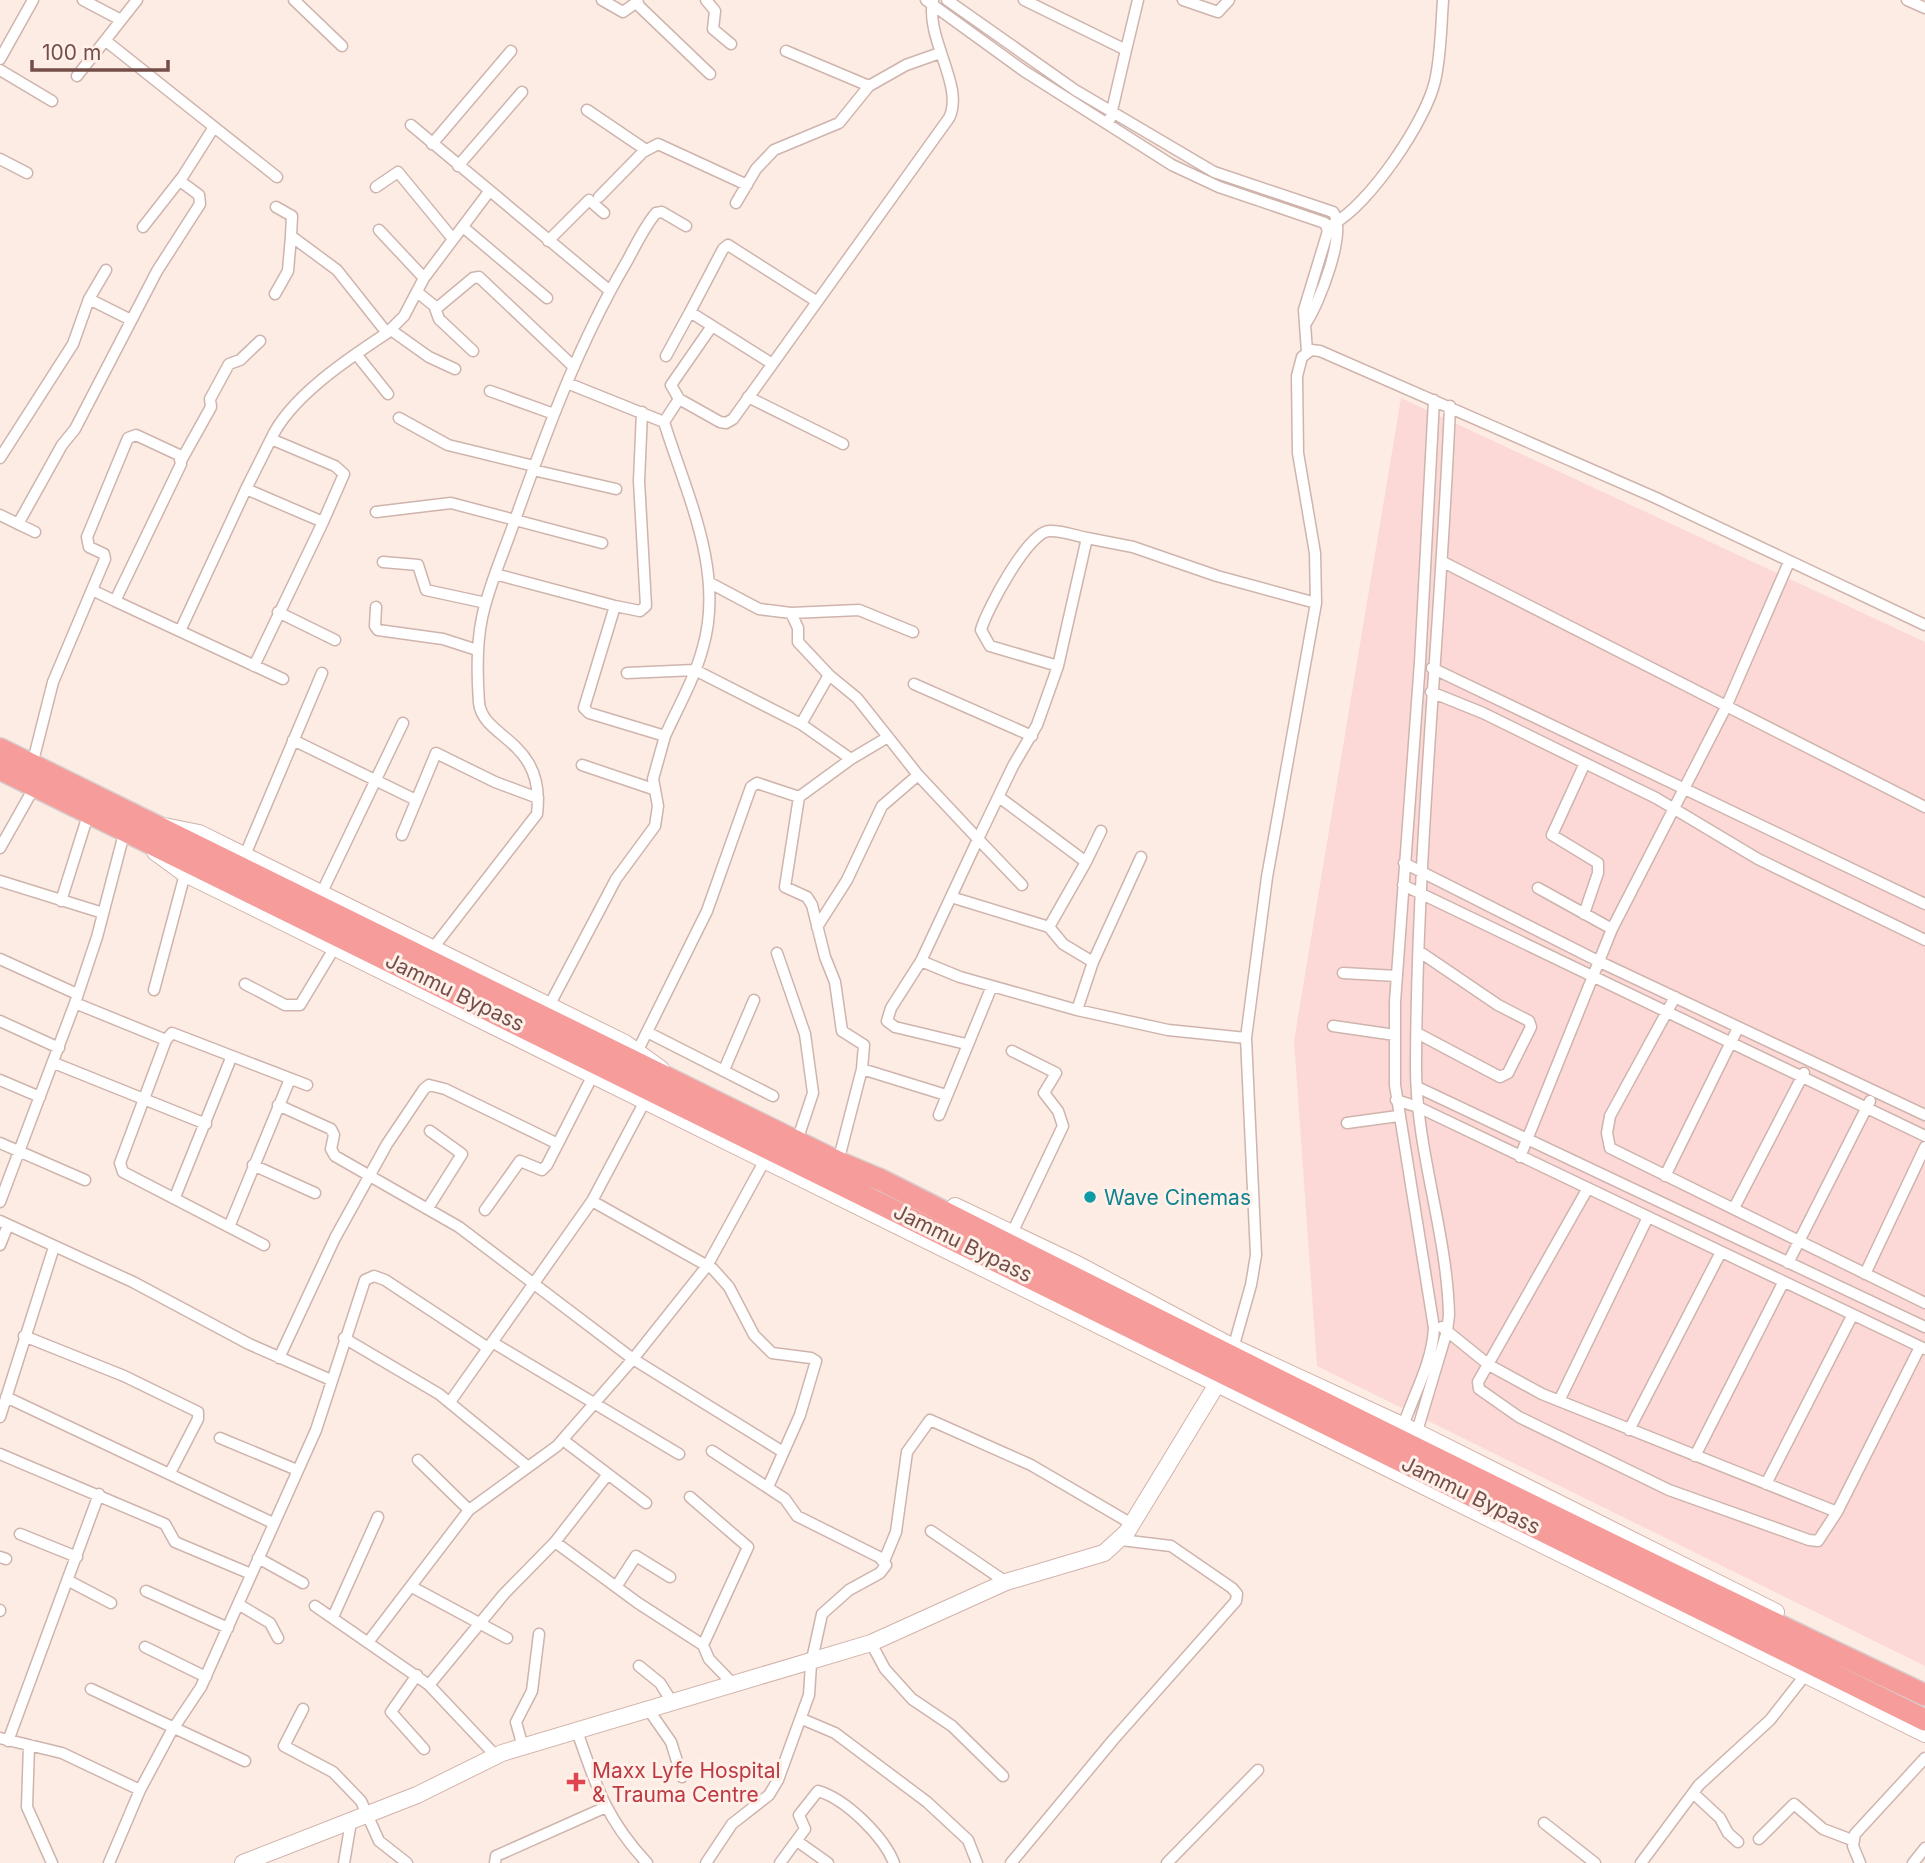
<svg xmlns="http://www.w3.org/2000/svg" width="1925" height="1863" font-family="Inter,sans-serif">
<rect width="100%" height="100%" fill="#fcece3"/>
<!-- commercial -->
<path fill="#fcd9d7" d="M1401,398L1925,642V1666L1317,1366L1294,1041Z"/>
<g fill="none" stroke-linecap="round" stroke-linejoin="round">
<defs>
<path id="street" d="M83,0L121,20
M294,0L342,46
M602,0L623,12L637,2
M637,0L639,6L710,74
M706,0L715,11L713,29L731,44
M926,0L1024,71L1172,165L1219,187L1325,223L1328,231L1304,310L1307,352
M947,0L1075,90L1214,172L1333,212C1348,230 1319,304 1306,323
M1024,0L1126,50L1110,119
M1183,0L1218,12L1229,0
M1907,0L1925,8
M106,41L277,177
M1126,50L1138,0
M786,51L869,86
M0,59L33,0
M0,70L52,101
M77,76L137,0
M587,110L646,150
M411,125L610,291
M432,144L511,51
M0,159L27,173
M458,166L522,92
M376,187L398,172L453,239
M599,197L643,152L658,144L747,185
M736,203L756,169L774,150L839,123L869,86L906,65L940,53
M276,207L292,216L291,236
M1333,224C1369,205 1426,121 1435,81C1441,55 1441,27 1443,0
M143,227L183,176L214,127
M463,227L547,298
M379,230L424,278L404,316L387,333
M548,241L589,200L604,213
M424,278L488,193
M417,292L437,308L473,278L479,277L574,367
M89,299L131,320
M435,308L439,319L473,351
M690,312L723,249L728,245L816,301
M391,330L429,357L455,369
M356,354L388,394
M666,356L690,312L771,363
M490,391L554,414
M748,397L843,444
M679,399L671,385L712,326
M399,418L448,445L534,466
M664,422L679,399L720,422L726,423L733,419L949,118C965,86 925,39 933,0
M271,439C290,397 349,358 387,333L337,270L291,236L288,271L275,294
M0,458L73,344L89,299L106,270
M182,459L211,407L210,399L229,364L240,360L260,341
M533,470L616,489
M246,489L271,439L335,466L344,474L323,522
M376,512L451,503L602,543
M0,515L35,532
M18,524L62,445L75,429L157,271L200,204L199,195L180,181
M383,562L418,565L426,590L486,603
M1443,562L1925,807
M495,574L615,606L584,708L589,713L665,736C678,707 695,678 703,647C725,571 686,493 664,422L567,383
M115,601L283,679
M615,606L640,611L646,606L639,481L642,412
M376,607L375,626L378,630L443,639L477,650
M278,612L335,640
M791,613L859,610L913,632
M180,631L246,489L323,522L254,666
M1058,666L990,646L981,630C986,611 1028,532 1049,531C1061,530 1076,536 1087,538
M1432,668L1925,904
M627,673L695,670L801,724L829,675L798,642V628L791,613L759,609L710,583
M914,684L1032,736
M1431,692L1483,713L1656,798L1758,859L1925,940
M801,724L851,759L888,737L857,698L829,675
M293,740L416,800
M32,765L53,682L105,559L104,554L89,547L87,537L128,438L136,435L179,455L181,464L115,601L92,590
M582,765L653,789
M918,775L978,839L921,961L891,1008L887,1021L895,1027L966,1044
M799,797L785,887L807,897L812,905L825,957L835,982L842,1031L864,1045L862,1069
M999,797L1086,862L1101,831
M402,835L436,753L495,782L538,798
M0,848L35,786
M245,855L322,673
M1404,863L1600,962L1925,1115
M0,881L103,913
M1022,885L978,839L1013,766L1037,725L1058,666L1087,538L1133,547L1217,576L1316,603
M1403,885L1925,1136
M1538,888L1612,929
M322,892L403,723
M951,897L1049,927L1086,862
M61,901L89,812
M1584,914L1598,873V863L1552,835L1585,763
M817,927L847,880L882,806L918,775L888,737
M1049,927L1063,944L1093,962L1141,857
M433,948L537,814C546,740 483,739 479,703C477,675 476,646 482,618C489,584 505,550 516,517C547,430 579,343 626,263C635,247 644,227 656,213L662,212L686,226
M777,953L805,1034L813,1093L797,1141
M0,959L77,994
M921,961L960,977L1077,1010L1093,962
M1343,973L1397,976
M245,984L285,1005H300L335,947
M154,990L185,874
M1675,997L1610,1116L1607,1133L1610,1148L1925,1303
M75,1003L166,1040
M549,1006L616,879L655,826L658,806L653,779L665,736
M1077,1010L1168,1030L1246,1038
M0,1021L59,1048
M1333,1026L1395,1035
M647,1032L773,1096
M1417,1033L1500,1077L1508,1073L1531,1027L1529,1021L1498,1005L1420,952
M635,1056L707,911L751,787L757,783L799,797L851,759
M54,1063L206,1124
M724,1070L754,1000
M0,1080L40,1097
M1417,1087L1925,1327
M1396,1100L1418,1107L1925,1349
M278,1105L331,1129L334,1135L331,1149L335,1156L459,1227L633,1359L783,1452
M939,1115L992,986
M1347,1123L1398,1116
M0,1143L85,1180
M1520,1157L1612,929L1726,707L1789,562
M838,1162L862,1069L946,1095
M253,1165L315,1193
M1665,1176L1738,1028
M1588,1188L1478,1382L1479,1389L1519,1417L1669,1490L1809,1540L1818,1541L1837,1512L1920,1347
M175,1197L231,1058
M592,1201L713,1269L729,1287L754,1335L772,1353L811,1358L816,1361L800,1415L768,1487
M0,1202L75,1003L97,937L125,830
M428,1208L462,1154L430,1131
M1734,1208L1804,1073
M485,1210L520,1161L542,1170L547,1165L593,1075
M0,1221L133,1282L249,1344L331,1380
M229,1227L290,1079
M1012,1233L1063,1126L1058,1111L1044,1093L1056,1073L1012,1051
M0,1245L8,1225
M264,1245L123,1172L120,1163L166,1040L172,1033L307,1085
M1788,1263L1870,1101
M1865,1274L1925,1147
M1442,1327L1489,1365L1542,1394L1837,1512
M24,1336L124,1376L198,1412V1419L170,1473
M344,1338L439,1394L527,1466
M492,1342L679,1454
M1232,1352L1251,1285L1256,1255L1246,1038L1267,877L1316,603L1315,553L1298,453L1297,376L1302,357L1311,350L1320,351L1654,497L1925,625
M279,1358L335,1238L387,1144L424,1089L429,1085L445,1089L558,1144
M6,1397L273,1523
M1559,1401L1648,1217
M450,1402L592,1201L645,1101
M0,1417L54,1247
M1629,1430L1721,1252
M1401,1432C1412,1397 1432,1365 1434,1328L1395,1085V1002L1420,662L1434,400
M220,1438L297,1470
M1415,1438L1447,1331L1449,1315C1447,1230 1415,1148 1416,1063C1417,844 1441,625 1450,406
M563,1440L646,1503
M0,1454L165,1524L175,1542L251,1574
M1695,1456L1783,1283
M418,1460L469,1510
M1766,1484L1852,1316
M690,1497L748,1547L703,1645L709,1659L734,1685
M931,1531L1006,1582
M20,1534L77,1557
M555,1542L638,1603L703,1645
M0,1557L6,1559
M258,1558L303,1583
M884,1561L896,1532L907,1452L930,1420L1031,1465L1132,1524
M69,1581L111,1603
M412,1587L507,1638
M616,1587L636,1556L670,1577
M146,1591L228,1628
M238,1604L270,1623L278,1638
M315,1606L429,1685L496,1756
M0,1611V1610
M333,1617L378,1517
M369,1641L469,1510L557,1446L633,1359L707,1266L765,1160
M871,1643L885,1669L912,1699L952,1726L1003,1776
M145,1647L206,1677
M639,1666L660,1683L672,1702
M417,1675L391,1712L424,1749
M429,1685L504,1594L555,1542L608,1474
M91,1689L245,1761
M303,1709L284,1746L333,1772L361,1801L379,1841L407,1863
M648,1709L671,1742L682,1777
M802,1719L835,1733L927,1802L968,1840L977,1863
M577,1731C596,1786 606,1819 647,1863
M0,1738L62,1753L140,1790
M8,1741L99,1494
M29,1745L27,1807L52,1863
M523,1747L516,1722L532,1691L539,1634
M1693,1793L1720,1818L1728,1833L1738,1842
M1544,1823L1595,1863
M1759,1839L1794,1804L1823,1829L1852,1840
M797,1841L828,1863
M109,1863L140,1790L171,1732L201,1687L316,1430L365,1280L374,1276L385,1280L488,1348
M344,1863L351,1822
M495,1863L496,1856L606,1807
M706,1863L732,1824L769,1795L778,1780L809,1695L811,1664L822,1614L849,1590L880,1573L886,1565L879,1557L797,1516L785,1499L712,1451
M780,1863L805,1829L799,1815L818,1791C846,1799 884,1837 894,1863
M1011,1863L1113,1740L1236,1601L1237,1594L1232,1588L1171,1546L1121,1540
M1167,1863L1258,1770
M1641,1863L1699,1785L1770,1720L1806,1674
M1860,1863L1853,1846L1855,1834L1925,1758
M1913,1863L1925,1848"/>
<path id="secondary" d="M164,826L199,833L625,1043L661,1069
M155,852L185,874L222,892L1925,1734
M955,1206L1079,1265L1233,1347L1417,1432L1776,1612
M243,1863L417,1795L502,1753L871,1643L1006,1582L1104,1553L1127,1532L1222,1376"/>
<path id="highway" d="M0,749L838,1162L881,1180C1227,1355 1574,1529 1925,1695
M0,769L1925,1720"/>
</defs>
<!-- street casing -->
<use href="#street" stroke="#cfb4ad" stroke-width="13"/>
<!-- secondary casing -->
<use href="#secondary" stroke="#d2b2aa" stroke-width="18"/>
<!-- highway casing -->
<use href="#highway" stroke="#d8cdcc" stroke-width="24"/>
<!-- street -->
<use href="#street" stroke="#fff" stroke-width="10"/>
<!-- secondary -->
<use href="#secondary" stroke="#fff" stroke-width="16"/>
<!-- highway -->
<use href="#highway" stroke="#f69c9a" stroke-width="21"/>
</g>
<!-- markers -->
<circle fill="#0f9aa8" stroke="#fff1e9" stroke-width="2.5" cx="1090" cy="1197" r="7"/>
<path fill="#e0444e" stroke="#fff1e9" stroke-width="2.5" d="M572.5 1771.5h7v7h7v7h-7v7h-7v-7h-7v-7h7z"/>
<g text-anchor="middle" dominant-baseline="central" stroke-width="6" stroke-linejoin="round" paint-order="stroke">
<!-- street labels -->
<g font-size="21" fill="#744e49" stroke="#fff1e9">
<text transform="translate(455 992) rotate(26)">Jammu Bypass</text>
<text transform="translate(963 1243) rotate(26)">Jammu Bypass</text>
<text transform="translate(1471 1495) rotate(26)">Jammu Bypass</text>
</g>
<!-- culture labels -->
<g font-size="21" fill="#0d838f" stroke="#fff1e9" text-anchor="start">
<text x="1104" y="1197">Wave Cinemas</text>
</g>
<!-- health labels -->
<g font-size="21" fill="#be3a42" stroke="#fff1e9" text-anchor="start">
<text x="592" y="1770">Maxx Lyfe Hospital<tspan x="592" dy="24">&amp; Trauma Centre</tspan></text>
</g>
</g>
<!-- scale -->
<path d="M32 60v10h136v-10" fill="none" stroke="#744e49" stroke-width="3.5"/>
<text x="42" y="60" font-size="21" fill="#744e49" stroke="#fff1e9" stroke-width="5" paint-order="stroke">100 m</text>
</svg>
